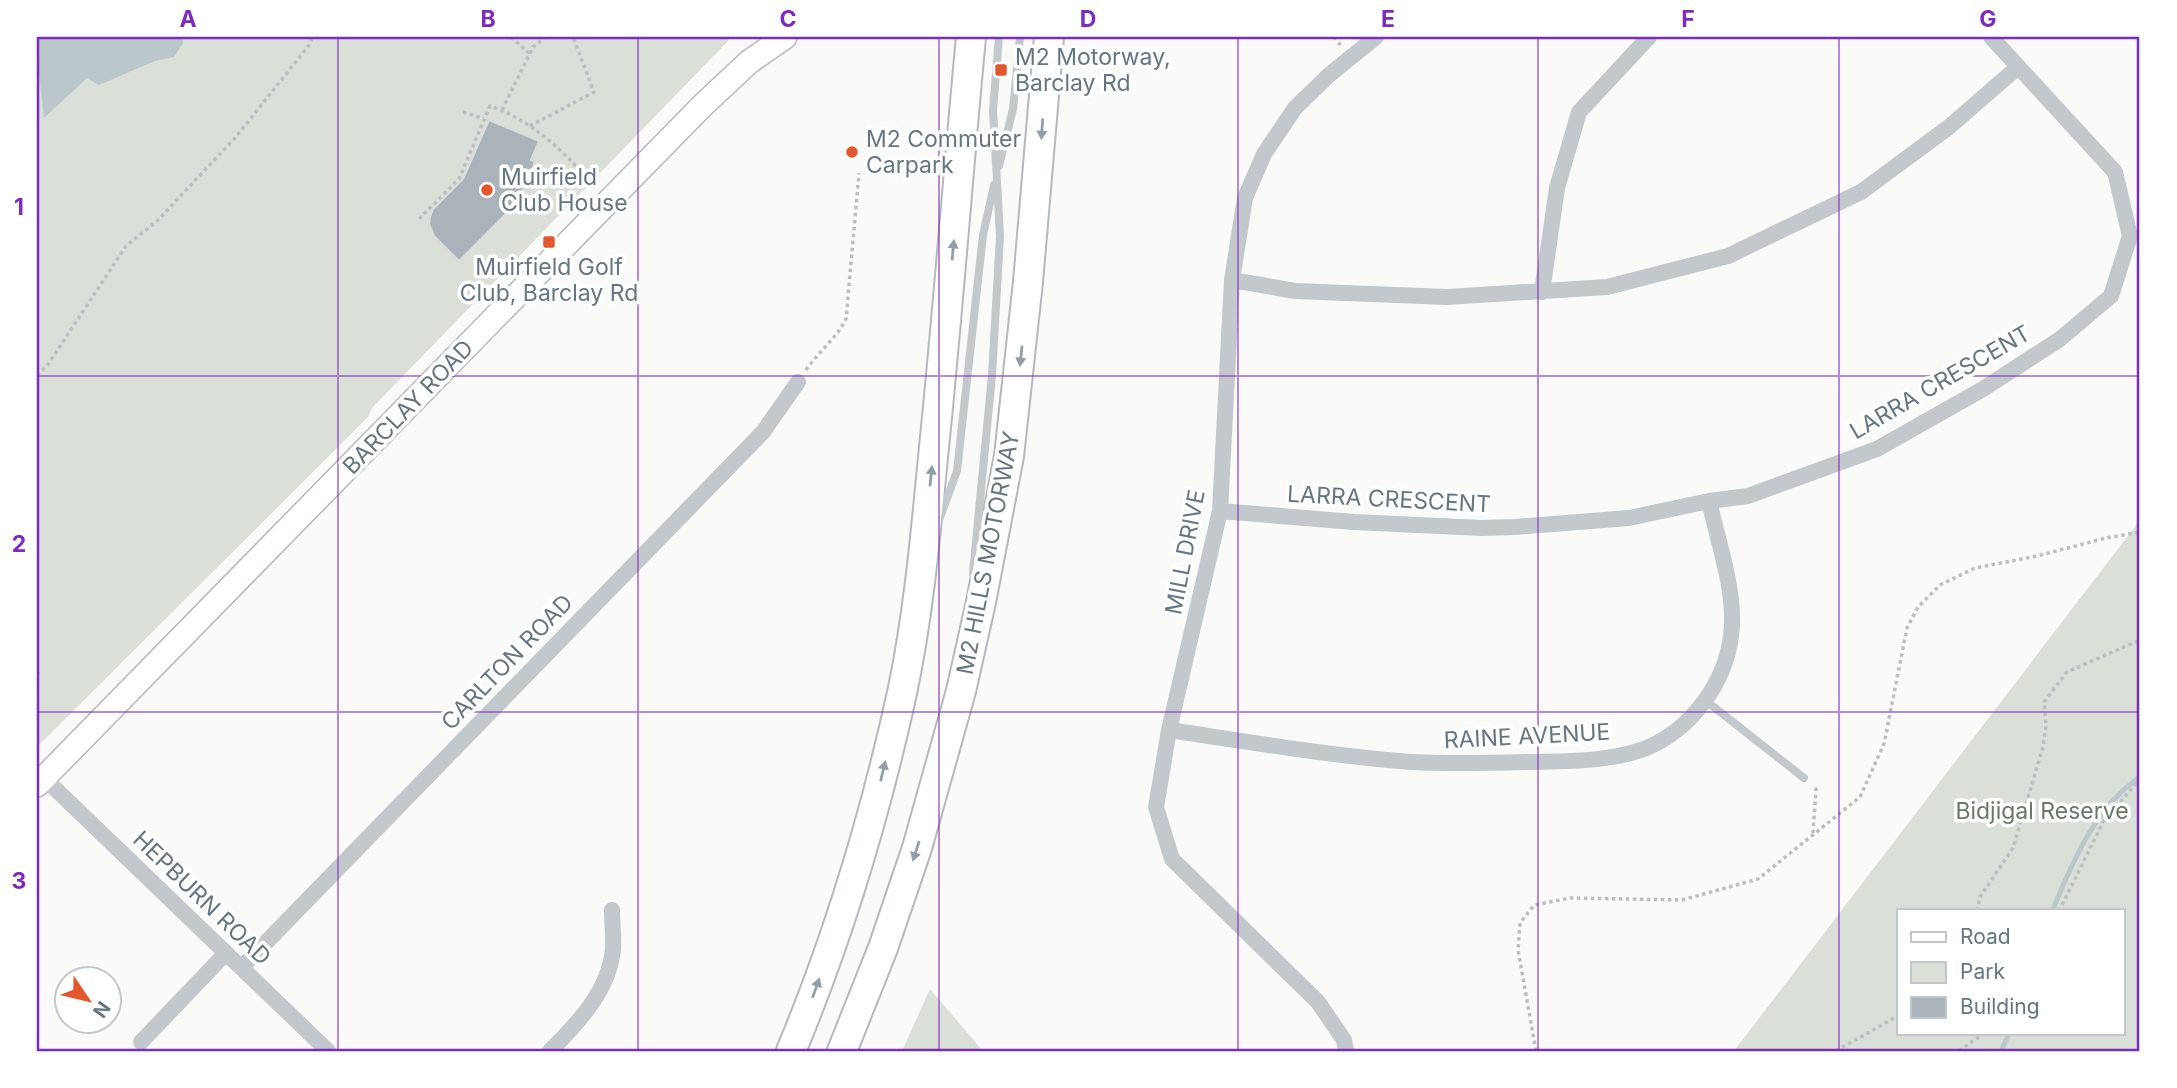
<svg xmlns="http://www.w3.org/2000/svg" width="2177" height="1088" font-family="Inter,sans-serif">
<rect width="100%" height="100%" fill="#fafaf8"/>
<!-- green -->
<path fill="#dadfd7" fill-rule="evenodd" d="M37,37H732L372,408L368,417L37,747Z
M2140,520V1051H1734ZM2123,911V1034H1899V911Z
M930,989L983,1051H902Z"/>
<!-- water -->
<path fill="#bbc7cb" d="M37,37H182L183,43L174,57L155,61L99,85L87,78L44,118L37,59Z"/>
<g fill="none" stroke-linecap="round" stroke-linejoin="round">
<!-- stream -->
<path stroke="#bbc7cb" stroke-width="5" d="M2052,911C2073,862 2094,808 2140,777
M2001,1051L2009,1034"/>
</g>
<!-- building -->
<path fill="#aab3b9" stroke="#dcdcda" stroke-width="2" d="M489,120L539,141L531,160L535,162L518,202L459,261L434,236L429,224L430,217L433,209L463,179Z"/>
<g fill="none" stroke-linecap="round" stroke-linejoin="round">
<defs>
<path id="secondary" d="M37,785L702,106L749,62L785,37"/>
<path id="motorway" d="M791,1051C839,936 875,816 902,693C919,613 926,529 934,447C948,311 958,174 971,37
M842,1051L883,948L917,848L961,691L981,602L1009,456L1028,282L1049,37"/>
</defs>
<!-- secondary casing -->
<use href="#secondary" stroke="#b3babf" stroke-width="26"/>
<!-- motorway casing -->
<use href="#motorway" stroke="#b4b9bd" stroke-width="32"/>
<!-- path -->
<path stroke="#bbbfc2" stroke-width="3.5" stroke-dasharray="3.5 3.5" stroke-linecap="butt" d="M511,37L529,53
M1334,37L1341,46
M502,110L533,47L546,37
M463,112L484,119
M530,126L594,92L573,37
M419,219L459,179L490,106C525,118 552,141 577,167
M806,370C819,351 835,340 846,319L859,173
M37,375L47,366L126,246L157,221L235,138L310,44L312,37
M37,675L39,672
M1813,833L1816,789L1813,786
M1977,911L1980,897L2013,848L2043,747L2046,725L2044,702L2067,672L2140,640
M2059,911L2103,822L2140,779
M1536,1051L1518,950L1520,923L1534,905L1570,898L1682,900L1758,879L1860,797L1884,744L1907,628L1918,607L1940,585L1975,568L2037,556L2106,538L2140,532
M1836,1051L1899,1015
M1959,1051L1983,1034"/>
<!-- service -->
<path stroke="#c3c8cc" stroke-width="8" d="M999,166L1013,109L1020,37
M938,523L957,471L983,235L994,185
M973,573L992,375L1000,236L993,110L999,37
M1705,700L1804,778"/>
<!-- minor -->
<path stroke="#c3c8cc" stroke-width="16" d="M1232,280L1295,291L1447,297L1607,287L1728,256L1861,192L1949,127L2018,67
M1542,292L1557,188L1579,112L1649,37
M1220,511L1354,522L1482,528L1515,527L1629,518L1709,501L1748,496L1877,449L1983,389L2060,339L2111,296L2130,236L2115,172L1991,37
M1169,730C1250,742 1331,756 1412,762C1451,764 1489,763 1528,762C1566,761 1608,762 1644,749C1690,731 1725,684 1731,636C1737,595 1718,542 1709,501
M44,778L328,1051
M242,967L763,432L798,382
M141,1042L226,953
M550,1051C578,1023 609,991 613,949C614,936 612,922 612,910
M1346,1051L1344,1040L1318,1002L1172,859L1156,807L1169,730L1220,511L1232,280L1245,198L1264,154L1295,108L1329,75L1376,37"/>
<!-- secondary -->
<use href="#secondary" stroke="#fff" stroke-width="23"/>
<!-- motorway -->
<use href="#motorway" stroke="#fff" stroke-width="28"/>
</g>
<!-- one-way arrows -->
<defs><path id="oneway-solid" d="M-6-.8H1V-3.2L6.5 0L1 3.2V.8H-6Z" transform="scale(1.75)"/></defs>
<g fill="#939fa8">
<use href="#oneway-solid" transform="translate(1042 129) rotate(94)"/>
<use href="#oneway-solid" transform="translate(953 250) rotate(-85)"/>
<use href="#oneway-solid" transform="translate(1021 356) rotate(96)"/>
<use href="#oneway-solid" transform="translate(931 476) rotate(-84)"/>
<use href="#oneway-solid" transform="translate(883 771) rotate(-77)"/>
<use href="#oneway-solid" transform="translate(916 851) rotate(108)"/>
<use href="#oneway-solid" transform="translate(816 988) rotate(-70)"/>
</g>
<!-- grid -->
<path fill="none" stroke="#7b2cbf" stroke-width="2" stroke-opacity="0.55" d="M338,37V1051M638,37V1051M939,37V1051M1238,37V1051M1538,37V1051M1839,37V1051M37,376H2140M37,712H2140"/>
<!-- markers -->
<g fill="#e4572e" stroke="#fff" stroke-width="2.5">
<rect x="994" y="63" width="14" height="14" rx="3.5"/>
<circle cx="852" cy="152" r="7"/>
<circle cx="487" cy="190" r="7"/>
<rect x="542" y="235" width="14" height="14" rx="3.5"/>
</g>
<g text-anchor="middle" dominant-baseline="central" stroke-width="7" stroke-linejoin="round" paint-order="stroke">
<!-- poi labels -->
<g font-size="23" fill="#657683" stroke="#fff" text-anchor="start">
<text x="1015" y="57">M2 Motorway,<tspan x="1015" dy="26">Barclay Rd</tspan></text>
<text x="866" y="139">M2 Commuter<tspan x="866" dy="26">Carpark</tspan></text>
<text x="501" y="177">Muirfield<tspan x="501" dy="26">Club House</tspan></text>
<text x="549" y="267" text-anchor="middle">Muirfield Golf<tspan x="549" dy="26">Club, Barclay Rd</tspan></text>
</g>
<!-- street labels -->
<g font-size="23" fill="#657683" stroke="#fff">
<text transform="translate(1940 382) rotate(-30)">LARRA CRESCENT</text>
<text transform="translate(408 407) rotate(-46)">BARCLAY ROAD</text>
<text transform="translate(1389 499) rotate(3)">LARRA CRESCENT</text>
<text transform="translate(1185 552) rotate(-79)">MILL DRIVE</text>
<text transform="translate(988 553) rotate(-79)">M2 HILLS MOTORWAY</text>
<text transform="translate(507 662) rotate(-46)">CARLTON ROAD</text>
<text transform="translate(1527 736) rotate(-3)">RAINE AVENUE</text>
<text transform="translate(202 898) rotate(44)">HEPBURN ROAD</text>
</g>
<!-- park labels -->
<g font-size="23" fill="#687a64" stroke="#fff">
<text x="2042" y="811">Bidjigal Reserve</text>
</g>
</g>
<!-- border -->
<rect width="2177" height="1088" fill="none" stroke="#ffffff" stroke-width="77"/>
<!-- legend -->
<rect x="1897" y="909" width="228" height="126" fill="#ffffff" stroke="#c1c8cd" stroke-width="2"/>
<rect x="1911" y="932" width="35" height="10" fill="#ffffff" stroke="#c1c8cd" stroke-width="2"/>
<text x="1960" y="944" font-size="21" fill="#657683">Road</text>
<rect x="1911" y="962" width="35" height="21" fill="#dadfd7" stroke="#c1c8cd" stroke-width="2"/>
<text x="1960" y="979" font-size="21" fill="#657683">Park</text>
<rect x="1911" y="997" width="35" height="21" fill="#aab3b9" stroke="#c1c8cd" stroke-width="2"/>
<text x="1960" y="1014" font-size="21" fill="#657683">Building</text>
<!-- north arrow -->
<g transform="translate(88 1000) rotate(125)"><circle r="33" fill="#ffffff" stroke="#c1c8cd" stroke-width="2"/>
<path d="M0-5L12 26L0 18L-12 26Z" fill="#e4572e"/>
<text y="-10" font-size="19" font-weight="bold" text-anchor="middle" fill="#657683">N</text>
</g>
<rect x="38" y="38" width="2100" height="1012" fill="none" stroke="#7b2cbf" stroke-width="2.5"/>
<g font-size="23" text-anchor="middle" font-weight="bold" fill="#7b2cbf">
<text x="188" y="27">A</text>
<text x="488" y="27">B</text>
<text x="788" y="27">C</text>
<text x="1088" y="27">D</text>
<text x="1388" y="27">E</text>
<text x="1688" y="27">F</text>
<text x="1988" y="27">G</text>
<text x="19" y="215">1</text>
<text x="19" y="552">2</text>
<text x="19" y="889">3</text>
</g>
</svg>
